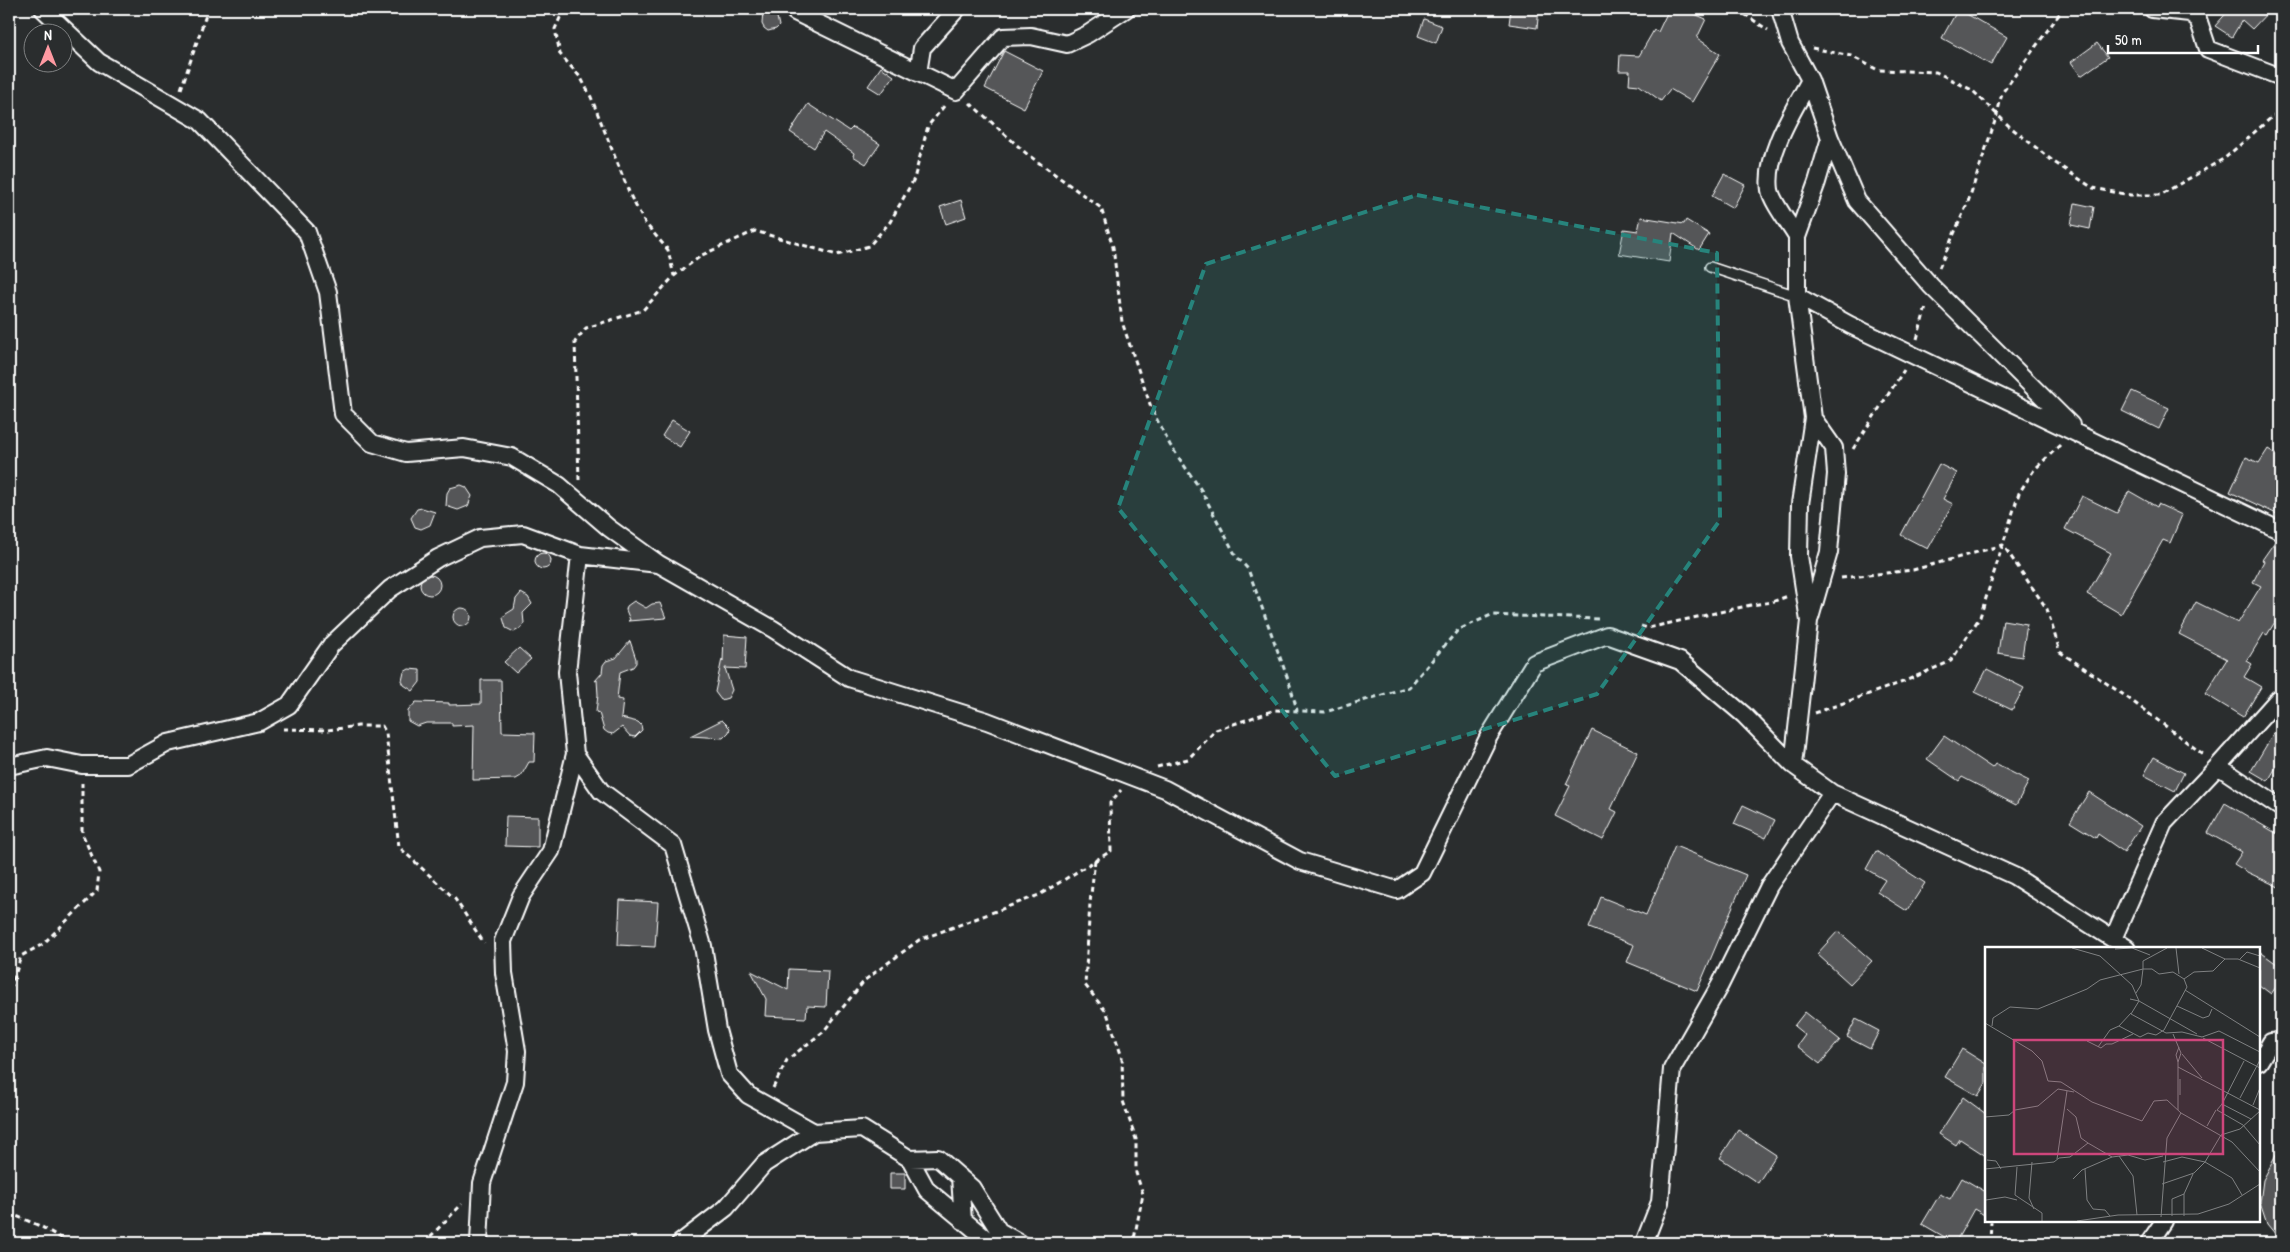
<svg xmlns="http://www.w3.org/2000/svg" width="2290" height="1252" font-family="'Patrick Hand',sans-serif">
<rect width="100%" height="100%" fill="#2a2d2e"/>
<filter id="ink" filterUnits="userSpaceOnUse"><feTurbulence type="fractalNoise" baseFrequency=".02" numOctaves="2"/><feDisplacementMap in="SourceGraphic" scale="10" xChannelSelector="R" yChannelSelector="G"/><feConvolveMatrix kernelMatrix="1 2 1 2 8 2 1 2 1" color-interpolation-filters="sRGB"/></filter>
<g filter="url(#ink)">
<!-- building -->
<path fill="#555758" stroke="#fff" d="M763,9L777,17L779,26L776,29L768,31L764,28L762,24Z
M1511,9H1539L1537,28L1509,24Z
M1669,9H1683L1706,19L1697,38L1720,54L1692,102L1670,89L1661,101L1639,85L1629,84L1630,71H1619L1620,55L1639,56L1654,30L1658,32Z
M1958,9L2007,37L1991,65L1942,38Z
M2230,9H2271L2252,29L2242,20L2232,37L2215,26Z
M1424,19L1442,26L1436,43L1418,36Z
M2097,43L2108,57L2081,76L2071,62Z
M1004,51L1043,71L1024,108L985,88Z
M881,67L894,76L881,94L868,86Z
M808,104L849,131L853,127L880,144L866,164L853,156L854,153L824,132L814,148L790,132Z
M1724,174L1745,185L1733,208L1712,196Z
M961,200L966,217L946,224L940,207Z
M2075,203L2094,207L2090,229L2071,225Z
M1641,217L1684,224L1686,220L1709,234L1699,250L1673,233L1669,262L1619,254L1624,229L1638,231Z
M2132,391L2169,408L2159,429L2122,411Z
M672,420L690,431L680,447L662,436Z
M2268,449L2281,457V516L2230,492L2246,457L2259,463Z
M1939,464L1957,473L1943,499L1953,504L1928,549L1901,535Z
M461,485L466,487L472,496L468,506L458,510L446,506L447,493L450,488Z
M2129,491L2157,507L2158,504L2182,515L2170,543L2163,540L2121,614L2087,594L2111,553L2065,529L2082,496L2117,513Z
M422,508L435,512L430,525L421,529L415,527L411,518L417,509Z
M2276,540L2281,541V612L2267,635L2264,633L2247,661L2252,664L2244,677L2261,687L2243,717L2205,694L2227,659L2179,634L2196,602L2238,623L2261,586L2253,582L2264,561L2262,560Z
M535 561a8 8 0 1 1 16 0a8 8 0 1 1-16 0Z
M420 585a10 10 0 1 1 20 0a10 10 0 1 1-20 0Z
M521,593L528,597L532,604L523,613L524,623L521,628L514,632L506,628L503,618L506,614L514,609L516,599Z
M634,601L646,608L652,604L660,603L666,618L628,621L630,620L626,610L627,606Z
M453 617a9 9 0 1 1 18 0a9 9 0 1 1-18 0Z
M2003,620L2027,624L2022,657L1998,653Z
M724,635L747,637L745,669L725,668L732,690L728,698L721,700L715,692L722,659L723,661Z
M630,641L636,659V663L633,667L620,672L617,699L623,700L621,718L638,722L641,725L642,730L635,737L630,736L622,727L613,734L608,733L604,730L599,713L596,712L598,695L597,680L595,681L602,673L603,665L606,661L616,658Z
M519,648L531,659L516,673L504,662Z
M409,669L420,670V682L413,691L404,685L402,681L404,672Z
M1987,669L2024,688L2012,710L1975,692Z
M481,680H501L502,732L535,733L534,762H529L521,776L516,779L473,780L474,725L452,726V723H426L417,726L408,721V711L416,702L449,703V705L481,704Z
M722,720L730,728L729,732L723,738L690,736Z
M2281,721V759L2268,781L2251,771Z
M1592,730L1638,752L1611,809L1617,812L1603,840L1555,816L1570,786L1566,784Z
M1944,736L1992,768L1995,764L2029,781L2016,805L1962,777L1959,781L1927,759Z
M2154,757L2184,773L2175,791L2144,775Z
M2089,792L2141,826L2124,852L2098,834L2096,838L2070,822Z
M2225,803L2281,836V888L2247,872L2234,864L2242,852L2208,833Z
M1743,805L1775,820L1766,838L1734,824Z
M506,816L538,817V847L505,846Z
M1675,846L1746,875L1697,991L1627,962L1634,945L1589,928L1601,897L1646,915Z
M1876,851L1925,883L1907,911L1877,892L1885,880L1866,869Z
M620,900L658,902L655,947L618,945Z
M1838,931L1872,961L1850,984L1817,954Z
M2259,951L2281,967V980L2271,994L2259,985Z
M789,969L828,971L826,1007L807,1006L806,1018L765,1016L766,999L751,971L788,990Z
M1805,1012L1840,1040L1820,1064L1797,1046L1805,1035L1794,1026Z
M1856,1019L1879,1031L1870,1049L1847,1037Z
M1962,1049L1986,1064V1083L1978,1096L1945,1077Z
M1963,1097L1986,1114V1156L1960,1139L1956,1145L1939,1134Z
M1738,1130L1776,1155L1758,1183L1720,1158Z
M2281,1146V1241L2267,1224L2260,1203L2263,1180Z
M890,1173H905V1189H890Z
M1962,1178L1986,1192V1216L1974,1209L1955,1243L1922,1224L1940,1194L1950,1199Z"/>
<g fill="none" stroke-linecap="round" stroke-linejoin="round">
<defs>
<path id="service" d="M1710,267L1797,296"/>
<path id="minor" d="M43,9L99,62L200,121L307,232L328,292L343,414L372,443L406,453L464,448L512,457L559,485L609,528L659,564L773,629L849,678L987,721L1165,789L1300,861L1397,890L1422,873L1489,736L1534,663L1607,635L1680,661L1744,715L1793,765L1832,793L2014,876L2127,948
M1780,9L1790,43L1810,80L1830,138L1817,182L1797,237V296L1813,418L1800,504L1799,556L1809,621L1793,765
M2152,9L2190,13L2198,19L2208,49L2281,77
M795,12L956,91L1003,37L1031,36L1067,44L1088,34L1126,9
M918,73L922,48L957,9
M1830,138L1857,201L1931,286L2071,425
M1797,237C1790,225 1772,202 1770,190C1765,154 1793,111 1810,80
M1797,296L1850,325L2281,531
M1810,618L1829,552L1836,474L1834,448L1813,418
M2279,698L2218,766L2281,808
M575,754L601,791L673,845L703,946L717,1030L729,1074L748,1095L814,1132
M9,766L47,758L82,765H128L168,743L259,722L289,705L331,645L390,589L438,558L480,538L523,534L580,555L658,564
M2113,939L2164,823L2218,766
M2259,1062L2271,1042L2281,1041
M910,1159L938,1158L972,1188L999,1231L1020,1243
M960,1177L963,1221
M479,1243L482,1183L515,1082L517,1051L504,973L503,941L521,896L551,851L575,754L567,672L580,555
M680,1243L726,1208L764,1164L814,1132L862,1129L910,1159L927,1190L991,1243
M1644,1243L1660,1202L1672,1069L1720,985L1769,886L1832,793
M2149,1243L2164,1221"/>
</defs>
<!-- service casing -->
<use href="#service" stroke="#fff" stroke-width="12"/>
<!-- minor casing -->
<use href="#minor" stroke="#fff" stroke-width="20"/>
<!-- path -->
<path stroke="#fff" stroke-width="3" stroke-dasharray="5 4" stroke-linecap="butt" d="M564,9L555,29L560,54L581,78L591,97L631,197L645,223L668,250L674,276
M1737,9L1768,30
M1812,48L1851,56L1878,70L1936,72L1972,90L2009,126L2054,162L2093,188L2130,195H2160L2225,158L2272,117L2281,113
M181,89L208,9
M970,103L1027,154L1101,208L1113,247L1122,322L1152,410L1170,445L1201,490L1236,556L1248,569L1290,685L1297,710
M1939,268L1968,202L1997,115L2002,93L2063,9
M1917,339L1926,307
M1853,449L1904,370
M579,480L575,342L586,328L643,310L674,276L702,255L755,231L837,255L869,246L890,222L914,179L928,126L945,105
M1841,578L1913,570L2003,545L2047,609L2060,652L2124,695L2204,755
M1641,626L1648,628L1751,605L1772,602L1788,596
M1815,713L1903,682L1951,661L1980,617L2019,493L2034,470L2060,445
M283,729L328,730L358,726H382L386,733L399,847L455,899L484,943
M1157,767L1188,759L1216,730L1275,710L1325,712L1409,687L1458,630L1491,615L1598,619
M1095,860L1090,903L1085,985L1107,1013L1122,1057L1123,1101L1136,1139V1173L1143,1194L1134,1239L1135,1243
M9,988L12,985L21,956L43,944L97,891L99,872L82,833V783
M773,1088L787,1060L823,1032L865,980L919,940L1039,895L1111,851L1110,803L1121,790
M9,1213L40,1226L70,1243
M424,1243L462,1204
M1990,1243L1991,1221"/>
<!-- service -->
<use href="#service" stroke="#2a2d2e" stroke-width="9"/>
<!-- minor -->
<use href="#minor" stroke="#2a2d2e" stroke-width="16"/>
</g>
</g>
<!-- marked area -->
<path fill="#27847c" fill-opacity="0.2" stroke="#27847c" stroke-width="4" stroke-dasharray="10 6" stroke-linejoin="round" d="M1417,195L1717,253L1720,520L1597,694L1335,776L1118,508L1206,264Z"/>
<!-- overview -->
<g transform="translate(1985 947)">
<rect width="275" height="275" fill="#2a2d2e"/>
<path fill="none" stroke="#7f8182" stroke-width="1" d="M87,1L115,9L147,38L154,54L212,87M182,1L158,14V22H167L174,27L188,25L199,32M191,1L194,27M217,1L240,12M130,2L147,1L165,8M255,12L262,5L275,9M200,43L275,90M145,52L154,54L146,67L181,86L197,85L217,90L234,84L275,105M192,59L218,71L224,69L227,62M0,76L47,104L57,114L63,134L76,135L107,155L157,174L169,154L182,153L196,166L247,195L275,225M7,79L8,71L25,60L53,62L102,42L115,33L158,22L156,38L151,46M134,79L155,90L163,86L171,88L179,83L202,40L199,32L209,25L228,24L240,12H253L275,21M188,87L196,106L193,115V163M218,91L275,121M102,94L116,101L121,97H127L148,87M113,100L125,83L134,79L146,66M197,107L217,131M259,114L237,157L266,172M193,115L191,108L194,100M193,120L275,163M195,148V132M255,151L275,113M237,157L232,163L258,178L275,198M268,158L275,141M82,162L91,170L96,191L103,196M0,170L24,168L30,163L53,159L73,142L89,145M222,179L231,163M0,209L1,274M134,209L148,229L152,268M72,212L82,144M2,213L11,214L16,222M47,215L44,251L49,262M178,215L197,210L220,215L247,231L257,248M32,220L30,248L57,266V274M0,222L69,215L74,211L85,210L103,196L127,210L143,208L160,213L178,209M100,222L102,253L108,262L120,263L125,269M88,232L97,223L127,210M177,237L209,226L220,215L236,188L255,182L275,164M1,253L20,250L32,253M187,269V252L199,247M199,269V247L208,227M176,270L182,191L196,166M92,274L133,268L213,267L244,257L275,237"/>
<path fill="#ce467c" fill-opacity="0.15" stroke="#ce467c" stroke-width="2.5" d="M29,93H238V207H29Z"/>
<rect width="275" height="275" fill="none" stroke="#fff" stroke-width="2.5"/>
</g>
<!-- margin -->
<rect width="2290" height="1252" fill="none" stroke="#2a2d2e" stroke-width="30"/>
<rect x="15" y="15" width="2260" height="1222" fill="none" stroke="#fff" stroke-width="2" filter="url(#ink)"/>
<!-- north arrow -->
<g transform="translate(48 48)"><circle r="24" fill="#2a2d2e" stroke="#7f8182"/>
<path d="M0-4L9 19L0 12L-9 19Z" fill="#ff9aa2"/>
<text y="-8" font-size="14" font-weight="bold" text-anchor="middle" fill="#ffffff">N</text>
</g>
<!-- scale -->
<path d="M2108 45v8h150v-8" fill="none" stroke="#ffffff" stroke-width="2.5"/>
<text x="2115" y="45" font-size="15" fill="#ffffff" stroke="#2a2d2e" stroke-width="4" paint-order="stroke">50 m</text>
</svg>
